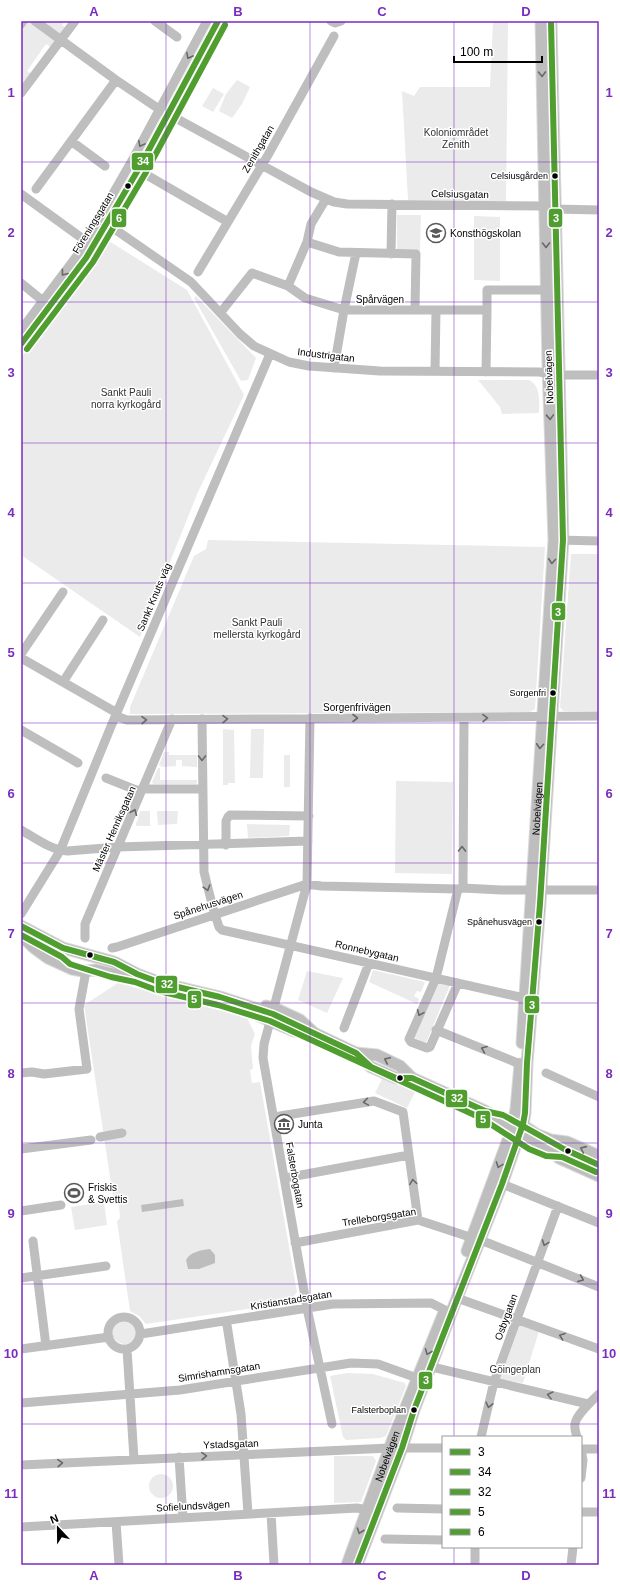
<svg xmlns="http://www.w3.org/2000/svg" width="620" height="1586" font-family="Arial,sans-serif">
<rect width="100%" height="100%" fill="#fff"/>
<!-- green -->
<path fill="#ebebeb" d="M28,21H65L62,25L66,28L52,48L46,44L27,71L32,74L21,90V30Z
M493,21H508L506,201L408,200L402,91L414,96L420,87H490Z
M237,80L250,87L242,104L232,118L219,111L226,94Z
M213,88L224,94L213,112L202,106Z
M397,215H421L420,252L397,251Z
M474,216L500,217V281L474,280Z
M109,241L187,290L244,395L198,492L140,637L21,555V358Z
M196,296L256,358L248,380L241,381L194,298Z
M478,380H529C541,385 539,402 539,413L502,414L500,407Z
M208,540L545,547L535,709L530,712L361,713L360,711H356L354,713L130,714V707L194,556L206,549Z
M571,554H599V711H565L562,710L560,707Z
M223,729L234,730L235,783H228V785H223Z
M251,729H264L263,778H250Z
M164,752H169V755H197V767L182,766V760H176V766L163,767L159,765Z
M284,755H290V787H284Z
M158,768H160V780H197V782L196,784H153L152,782Z
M396,781L453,782L452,874L395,873Z
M140,811H150V826H136V822H137Z
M157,811H178L177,824L158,825Z
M247,824L290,825L289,836L248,838Z
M373,970L425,982L421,992L417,991L414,996L419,999L417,1004L369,982Z
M307,971L343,978L327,1013L298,1000Z
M435,979L450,985L426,1043L411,1036Z
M118,983L247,1018L255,1034L251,1046L253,1069L250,1070L252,1083L260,1082L297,1292L288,1303L146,1324L139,1316L130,1311L117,1221L120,1218L119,1205L114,1203L84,1005Z
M383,1077L415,1092L407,1108L375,1093Z
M104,1202L107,1225L75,1230L71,1207Z
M112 1331a13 13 0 1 1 26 0a13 13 0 1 1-26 0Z
M520,1324L539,1331L523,1383L500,1379Z
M347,1373L373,1374L405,1383L406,1386L386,1436L380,1438L346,1440L343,1437L330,1376Z
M334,1456H373L376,1461L361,1502L334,1503Z
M149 1486a12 12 0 1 1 24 0a12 12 0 1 1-24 0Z"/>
<!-- water -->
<path fill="#bdbdbd" d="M183,1199L184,1206L142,1212L141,1205Z
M210,1249L215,1255V1263L199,1269H188L186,1260C190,1252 201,1250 210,1249Z"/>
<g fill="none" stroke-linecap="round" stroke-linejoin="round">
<defs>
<g id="major">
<path d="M21,926L63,948L114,962L137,974L161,983L220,997L273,1014"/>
<path d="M21,937L28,942L33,947L48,958L72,969L83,971L96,970L143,981"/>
<path d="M266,1006L274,1008L300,1020L314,1033L356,1053L371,1067L396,1078H412"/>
<path d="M259,1016L294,1031L314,1033"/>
<path id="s1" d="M522,1043L554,540L548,365L541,21"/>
<path d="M356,1053L377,1055L400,1066L412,1078L485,1111L528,1139L548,1148L559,1158L599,1176"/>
<path d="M518,1122L536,1134L551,1140L567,1142L599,1156"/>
<path d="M467,1251L512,1129L516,1109L520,1064"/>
<path id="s2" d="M347,1565L393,1439L443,1315"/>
<path d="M357,1565L402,1448L414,1410L457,1298L502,1184L523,1124L525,1113L527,1063L540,904L563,540L551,21"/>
</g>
</defs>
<!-- major casing -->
<use href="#major" stroke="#dbdbdb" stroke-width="13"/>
<!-- minor -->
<path stroke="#bebebe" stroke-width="9" d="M35,21L116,80L159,109L311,192L334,202L347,204L545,206L555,209L599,210
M155,21L177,37
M331,21L335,23L341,21
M21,24L23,21
M21,93L75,21
M71,141L105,166
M138,170L228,222
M36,189L116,80
M21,194L90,244
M326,199L311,224L307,242L339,252L416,254L415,310
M100,219L191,282L240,334L254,346L289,362L309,366L380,371L539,372L559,375H599
M391,254L392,204
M198,272L268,155L334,36
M21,283L43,301
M288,286L307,242
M221,312L252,273L288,286L305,298L344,310H487V290H547
M21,330L79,253L134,157L207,21
M21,344L86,258L138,170L218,21
M334,368L344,310L356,253
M435,371L436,310
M486,372L487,310
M557,540L599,541
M21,654L63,592
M21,658L117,713
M63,682L103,620
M116,716L127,720L599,716
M310,718L307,884L264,1044L263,1058L307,1308L332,1424
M202,719L204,872L213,908L219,927L222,930L524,998
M21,730L78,763
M106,778L136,790L144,789H202
M21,830C35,838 51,850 67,851L118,847L308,841
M226,845V821L228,817L230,815L309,816
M463,888L464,718
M21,914L60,851L112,724L270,354
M85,938V924L172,719
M112,948L117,947L307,884L321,886L458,889L463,888L501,890H599
M458,983L430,1047L427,1048L411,1042L409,1039L436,978L458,889
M344,1028L369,963
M436,1030L520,1064
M21,1073L32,1072L44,1074L87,1069L79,1009L86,971
M546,1073L599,1097
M274,1117L374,1101L403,1112L418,1220
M100,1137L122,1133
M21,1149L91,1140
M285,1178L409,1155
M502,1184L599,1223
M21,1211L61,1205
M33,1241L46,1346
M295,1243L418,1220L488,1243L599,1287
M21,1278L106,1266
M457,1298L599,1349
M108 1333a16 16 0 1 1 32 0a16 16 0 1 1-32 0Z
M227,1325L241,1414L248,1514
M141,1334L333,1304L431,1303L445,1310
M21,1349L109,1337
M127,1349L134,1459
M432,1367L588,1404
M21,1403L180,1390L351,1363L378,1364L417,1378
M481,1437L494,1382L558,1206
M577,1437C576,1433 574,1429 575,1424C576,1415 592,1401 599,1394
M581,1449L583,1460L581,1478
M581,1449H599
M179,1457L183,1518
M21,1465L390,1448H443
M397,1508L443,1509
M581,1512H599
M271,1513L274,1565
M116,1522L119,1565
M21,1527L357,1508L367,1510
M385,1539L443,1540
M475,1565V1547
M571,1565L573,1547"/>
<!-- major -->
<use href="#major" stroke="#bebebe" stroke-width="11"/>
<defs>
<path id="bus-1" d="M357,1565L402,1448L414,1410L502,1184L523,1124L525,1113L527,1063L540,904L563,540L551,21"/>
<path id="bus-2" d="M21,344L86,258L138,170L218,21"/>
<path id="bus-3" d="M21,926L63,948L114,962L137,974L161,983L220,997L273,1014L356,1053L371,1067L396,1078H412L485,1111L503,1115L564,1149L599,1165"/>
<path id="bus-4" d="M21,935L62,957L70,964L76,966L111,977L135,982L159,991L218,1005L270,1021L481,1118L529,1149L546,1156L562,1157L596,1172"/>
<path id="bus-5" d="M27,349L93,262L145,174L225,25"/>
</defs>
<!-- bus-1 casing -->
<use href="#bus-1" stroke="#fff" stroke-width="9"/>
<!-- bus-2 casing -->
<use href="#bus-2" stroke="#fff" stroke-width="9"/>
<!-- bus-3 casing -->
<use href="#bus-3" stroke="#fff" stroke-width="9"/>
<!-- bus-4 casing -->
<use href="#bus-4" stroke="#fff" stroke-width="9"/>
<!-- bus-5 casing -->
<use href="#bus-5" stroke="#fff" stroke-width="9"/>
<!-- bus-1 -->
<use href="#bus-1" stroke="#509e2f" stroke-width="6"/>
<!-- bus-2 -->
<use href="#bus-2" stroke="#509e2f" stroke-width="6"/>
<!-- bus-3 -->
<use href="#bus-3" stroke="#509e2f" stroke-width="6"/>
<!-- bus-4 -->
<use href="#bus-4" stroke="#509e2f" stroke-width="6"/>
<!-- bus-5 -->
<use href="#bus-5" stroke="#509e2f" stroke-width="6"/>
</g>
<!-- one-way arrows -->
<defs><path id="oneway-chevron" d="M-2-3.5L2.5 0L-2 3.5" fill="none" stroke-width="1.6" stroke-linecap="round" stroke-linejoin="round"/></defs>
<g stroke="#686868">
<use href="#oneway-chevron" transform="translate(189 56) rotate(119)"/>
<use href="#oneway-chevron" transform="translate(542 74) rotate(89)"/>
<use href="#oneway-chevron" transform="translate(141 144) rotate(118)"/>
<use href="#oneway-chevron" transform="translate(546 245) rotate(89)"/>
<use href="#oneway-chevron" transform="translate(64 273) rotate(127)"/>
<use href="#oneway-chevron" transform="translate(550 417) rotate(88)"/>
<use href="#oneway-chevron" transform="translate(552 561) rotate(94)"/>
<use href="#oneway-chevron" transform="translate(355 718)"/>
<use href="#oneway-chevron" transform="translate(485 718) rotate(-1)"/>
<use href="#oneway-chevron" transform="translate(225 719) rotate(-1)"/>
<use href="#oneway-chevron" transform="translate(144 720) rotate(-1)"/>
<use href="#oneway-chevron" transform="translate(540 746) rotate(94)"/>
<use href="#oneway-chevron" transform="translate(202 758) rotate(90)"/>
<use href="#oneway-chevron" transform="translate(134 812) rotate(-67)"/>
<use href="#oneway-chevron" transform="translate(462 849) rotate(-89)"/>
<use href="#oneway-chevron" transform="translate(207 888) rotate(73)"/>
<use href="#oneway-chevron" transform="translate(420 1013) rotate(114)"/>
<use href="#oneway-chevron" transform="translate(484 1049) rotate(-158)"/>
<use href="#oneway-chevron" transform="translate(387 1060) rotate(-155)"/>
<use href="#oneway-chevron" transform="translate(366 1102) rotate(171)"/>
<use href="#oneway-chevron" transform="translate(583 1149) rotate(-156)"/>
<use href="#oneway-chevron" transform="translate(499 1165) rotate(110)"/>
<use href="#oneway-chevron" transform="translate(413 1182) rotate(-98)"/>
<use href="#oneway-chevron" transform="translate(545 1243) rotate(110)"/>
<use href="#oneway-chevron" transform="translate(581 1279) rotate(22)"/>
<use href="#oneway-chevron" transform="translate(562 1336) rotate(-160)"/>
<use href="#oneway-chevron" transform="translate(428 1352) rotate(112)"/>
<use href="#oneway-chevron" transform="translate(550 1395) rotate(-166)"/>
<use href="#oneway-chevron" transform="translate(489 1405) rotate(103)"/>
<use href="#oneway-chevron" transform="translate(204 1456) rotate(-2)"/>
<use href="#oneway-chevron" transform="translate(60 1463) rotate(-3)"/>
<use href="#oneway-chevron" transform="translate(360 1531) rotate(109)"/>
</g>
<!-- grid -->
<path fill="none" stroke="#7b2cbf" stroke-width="1" stroke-opacity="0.55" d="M166,21V1565M310,21V1565M454,21V1437M21,162H599M21,302H599M21,443H599M21,583H599M21,723H599M21,863H599M21,1003H599M21,1143H599M21,1284H599M21,1424H599M454,1547V1565"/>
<!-- icons -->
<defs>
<symbol id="university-ring" viewBox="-11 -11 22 22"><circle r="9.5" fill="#fff" stroke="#595959" stroke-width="1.5"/><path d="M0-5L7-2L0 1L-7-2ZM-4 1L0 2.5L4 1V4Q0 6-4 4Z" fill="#595959"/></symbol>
<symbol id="museum-ring" viewBox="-11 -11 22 22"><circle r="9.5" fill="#fff" stroke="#595959" stroke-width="1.5"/><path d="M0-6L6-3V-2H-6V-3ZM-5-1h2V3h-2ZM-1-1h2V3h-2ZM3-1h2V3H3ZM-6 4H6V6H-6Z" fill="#595959"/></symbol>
<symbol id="stadium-ring" viewBox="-11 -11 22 22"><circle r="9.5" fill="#fff" stroke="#595959" stroke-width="1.5"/><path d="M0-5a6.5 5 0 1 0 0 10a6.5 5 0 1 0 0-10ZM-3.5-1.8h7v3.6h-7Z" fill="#595959"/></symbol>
</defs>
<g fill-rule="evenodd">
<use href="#university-ring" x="425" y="222" width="22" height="22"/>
<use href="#museum-ring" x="273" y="1113" width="22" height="22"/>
<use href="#stadium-ring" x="63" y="1182" width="22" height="22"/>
</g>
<!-- markers -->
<g fill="#000" stroke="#fff" stroke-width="1.5">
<circle cx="555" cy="176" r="3.5"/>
<circle cx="128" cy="186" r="3.5"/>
<circle cx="553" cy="693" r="3.5"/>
<circle cx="539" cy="922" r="3.5"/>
<circle cx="90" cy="955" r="3.5"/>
<circle cx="400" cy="1078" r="3.5"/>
<circle cx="568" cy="1151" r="3.5"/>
<circle cx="414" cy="1410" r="3.5"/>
</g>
<g text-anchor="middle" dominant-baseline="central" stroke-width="3" stroke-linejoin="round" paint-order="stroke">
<!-- bus labels -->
<g font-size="9" fill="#000" stroke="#fff" text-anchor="end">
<text x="548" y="176">Celsiusgården</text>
<text x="546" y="693">Sorgenfri</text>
<text x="532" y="922">Spånehusvägen</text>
<text x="406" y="1410">Falsterboplan</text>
</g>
<!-- park labels -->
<g font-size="10" fill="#313131" stroke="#fff">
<text x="456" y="132">Koloniområdet<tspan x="456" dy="12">Zenith</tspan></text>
<text x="126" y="392">Sankt Pauli<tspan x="126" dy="12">norra kyrkogård</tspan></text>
<text x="257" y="622">Sankt Pauli<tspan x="257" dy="12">mellersta kyrkogård</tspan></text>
<text x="515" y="1369">Göingeplan</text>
</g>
<!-- street labels -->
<g font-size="10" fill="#000" stroke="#fff">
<text transform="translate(258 149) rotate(-60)">Zenithgatan</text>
<text transform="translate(460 194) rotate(1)">Celsiusgatan</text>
<text transform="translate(93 223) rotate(-59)">Föreningsgatan</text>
<text x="380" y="299">Spårvägen</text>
<text transform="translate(326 355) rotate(7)">Industrigatan</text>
<text transform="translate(549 377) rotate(-92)">Nobelvägen</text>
<text transform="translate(154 597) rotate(-67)">Sankt Knuts väg</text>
<text x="357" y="707">Sorgenfrivägen</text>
<text stroke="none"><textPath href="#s1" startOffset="235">Nobelvägen</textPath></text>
<text transform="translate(114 829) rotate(-66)">Mäster Henriksgatan</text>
<text transform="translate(208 905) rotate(-18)">Spånehusvägen</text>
<text transform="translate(367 951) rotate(13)">Ronnebygatan</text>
<text transform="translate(295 1175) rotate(80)">Falsterbogatan</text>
<text transform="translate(379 1217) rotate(-9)">Trelleborgsgatan</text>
<text transform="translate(291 1300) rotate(-9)">Kristianstadsgatan</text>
<text transform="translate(506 1317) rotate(-70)">Osbygatan</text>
<text transform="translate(219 1372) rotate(-9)">Simrishamnsgatan</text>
<text transform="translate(231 1444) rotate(-2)">Ystadsgatan</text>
<text stroke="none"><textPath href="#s2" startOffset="116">Nobelvägen</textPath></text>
<text transform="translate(193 1506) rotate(-3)">Sofielundsvägen</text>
</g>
<!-- poi labels -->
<g font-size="10" fill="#000" stroke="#fff" text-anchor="start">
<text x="450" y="233">Konsthögskolan</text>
<text x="298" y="1124">Junta</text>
<text x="88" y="1187">Friskis<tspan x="88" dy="12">&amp; Svettis</tspan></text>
</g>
</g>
<g stroke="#fff" stroke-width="1.5">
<rect x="131" y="152" width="23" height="19" rx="4" fill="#509e2f"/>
<rect x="548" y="208" width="15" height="20" rx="4" fill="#509e2f"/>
<rect x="111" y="208" width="16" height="20" rx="4" fill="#509e2f"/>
<rect x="551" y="602" width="15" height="19" rx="4" fill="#509e2f"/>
<rect x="155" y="975" width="23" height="19" rx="4" fill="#509e2f"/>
<rect x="187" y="990" width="15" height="19" rx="4" fill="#509e2f"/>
<rect x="524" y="995" width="16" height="19" rx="4" fill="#509e2f"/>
<rect x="445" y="1089" width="23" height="19" rx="4" fill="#509e2f"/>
<rect x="475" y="1110" width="16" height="19" rx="4" fill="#509e2f"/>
<rect x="418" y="1371" width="15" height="19" rx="4" fill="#509e2f"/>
</g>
<g font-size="11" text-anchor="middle" font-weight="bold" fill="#fff">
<text x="143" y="165">34</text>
<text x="556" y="222">3</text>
<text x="119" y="222">6</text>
<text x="558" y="616">3</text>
<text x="167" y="988">32</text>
<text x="194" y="1003">5</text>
<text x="532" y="1009">3</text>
<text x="457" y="1102">32</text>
<text x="483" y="1123">5</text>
<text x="426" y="1384">3</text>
</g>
<!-- border -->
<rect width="620" height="1586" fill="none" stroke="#ffffff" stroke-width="44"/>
<!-- legend -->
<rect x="442" y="1436" width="140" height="112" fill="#ffffff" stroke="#999999"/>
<rect x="450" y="1449" width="20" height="6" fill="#509e2f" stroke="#999999"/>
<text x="478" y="1456" font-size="12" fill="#000000">3</text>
<rect x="450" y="1469" width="20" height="6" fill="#509e2f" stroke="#999999"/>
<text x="478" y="1476" font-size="12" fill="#000000">34</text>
<rect x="450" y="1489" width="20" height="6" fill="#509e2f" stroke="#999999"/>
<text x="478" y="1496" font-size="12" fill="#000000">32</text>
<rect x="450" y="1509" width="20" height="6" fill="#509e2f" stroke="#999999"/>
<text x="478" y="1516" font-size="12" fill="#000000">5</text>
<rect x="450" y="1529" width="20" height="6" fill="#509e2f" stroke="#999999"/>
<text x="478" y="1536" font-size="12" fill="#000000">6</text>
<!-- north arrow -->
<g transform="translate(58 1528) rotate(338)" stroke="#ffffff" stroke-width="3" paint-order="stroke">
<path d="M0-3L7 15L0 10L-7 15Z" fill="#000000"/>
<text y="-6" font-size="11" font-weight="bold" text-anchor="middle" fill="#000000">N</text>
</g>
<!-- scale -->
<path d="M454 56v6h88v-6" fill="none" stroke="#000000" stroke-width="2"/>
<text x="460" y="56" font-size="12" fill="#000000" stroke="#ffffff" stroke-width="3" paint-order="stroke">100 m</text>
<rect x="22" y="22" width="576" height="1542" fill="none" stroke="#7b2cbf" stroke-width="1.5"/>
<g font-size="13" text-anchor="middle" font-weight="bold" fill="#7b2cbf">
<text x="94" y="16">A</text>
<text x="238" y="16">B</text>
<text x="382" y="16">C</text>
<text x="526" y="16">D</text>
<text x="11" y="97">1</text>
<text x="609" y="97">1</text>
<text x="11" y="237">2</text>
<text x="609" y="237">2</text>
<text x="11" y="377">3</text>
<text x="609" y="377">3</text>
<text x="11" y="517">4</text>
<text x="609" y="517">4</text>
<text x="11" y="657">5</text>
<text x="609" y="657">5</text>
<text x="11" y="798">6</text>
<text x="609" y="798">6</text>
<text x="11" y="938">7</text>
<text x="609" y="938">7</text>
<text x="11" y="1078">8</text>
<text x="609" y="1078">8</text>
<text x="11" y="1218">9</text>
<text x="609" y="1218">9</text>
<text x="11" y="1358">10</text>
<text x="609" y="1358">10</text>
<text x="11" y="1498">11</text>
<text x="609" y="1498">11</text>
<text x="94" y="1580">A</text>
<text x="238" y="1580">B</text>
<text x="382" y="1580">C</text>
<text x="526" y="1580">D</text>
</g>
</svg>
